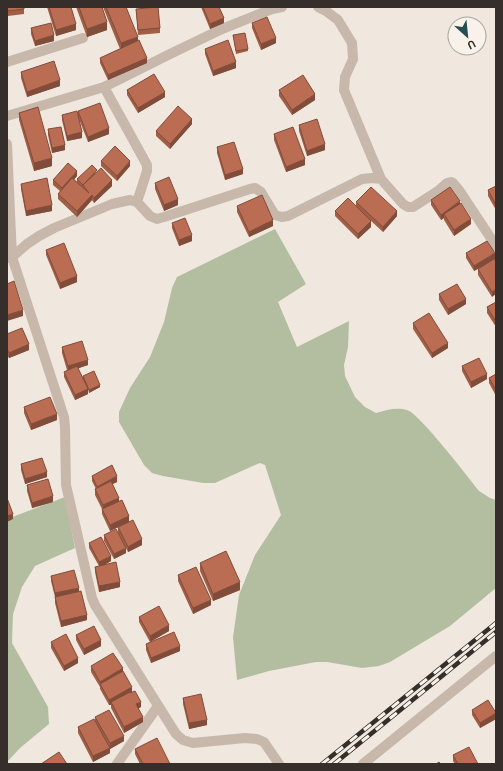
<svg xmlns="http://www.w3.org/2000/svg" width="503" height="771" font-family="Ubuntu,sans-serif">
<rect width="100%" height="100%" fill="#f0e8de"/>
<!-- green -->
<path fill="#b3bea0" d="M275,229L306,284L278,302L297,347L349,321L348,347L344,365L345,376L355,397L365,407L376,413C387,410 396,407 407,410C419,413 468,477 479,491L490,498L496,500V588L450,626L390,662L379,666L362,668L327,662H316L269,671L237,680L233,637L239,595L255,555L281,515L265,465L260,463L255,465L215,483H203L163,476L152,473L144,465L119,422V412L130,388L150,357L164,322L172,288L177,277Z
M65,497L75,548L35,566L22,587L13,614L12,643L48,707L49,724L20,748L7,762V519Z"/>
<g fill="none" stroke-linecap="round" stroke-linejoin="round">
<!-- street -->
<path stroke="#c7b8ab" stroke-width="10" d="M318,7L326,11L338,20L352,43L353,59L345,77L344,90L381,179
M7,62L83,38
M104,87L147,165V171L137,202
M7,116L104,87L170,54L222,29L272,9L282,7
M7,144L12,257L64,417L65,427L66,485L92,598L95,605L176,734L183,740L193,743L245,738L257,739L264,742L279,764
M8,258L12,257L27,244L39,236L54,228L112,204L130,200L137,202L150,216L157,219L164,217L250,189L255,188L261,192L275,215L282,217L288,216L362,179L372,178L381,179L403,204L408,207H413L438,191L447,183L451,182L453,183L459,190L496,246
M117,764L158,706
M363,764L496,656"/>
<defs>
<path id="rail" d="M322,764L496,623
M334,764L496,632"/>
</defs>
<!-- rail casing -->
<use href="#rail" stroke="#362e2a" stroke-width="4.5"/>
<!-- rail -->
<use href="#rail" stroke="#f8f2ea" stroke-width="3" stroke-dasharray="9" stroke-linecap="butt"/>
</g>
<!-- wall -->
<path fill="#a05e47" d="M7,7H24V14L8,16Z
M47,7H71L76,30L56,36Z
M76,7H102L107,30L87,37Z
M103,7H126L138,41L147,63L108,80L100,63V58L120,49Z
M201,7H219L224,23L210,29Z
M136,9L160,28V33L138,35Z
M252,23L276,43L261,50L252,28Z
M31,28L54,41L35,46L31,34Z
M233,35L248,49V51L236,54Z
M205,49L236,68L213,76L205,54Z
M21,72L60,86L27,97L21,78Z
M127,90L165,97L138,113L127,95Z
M279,90L315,100L292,115L279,96Z
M78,111L109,134L88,142L79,119L82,138L67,141L62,120V115H78Z
M19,113L52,166L34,171L19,120Z
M192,124L170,149L156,136V131Z
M299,125L325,150L307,156L299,131Z
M48,129L65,150L52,153L48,135Z
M274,134L305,165L286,172L274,140Z
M217,147L243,174L225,180L217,153Z
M101,161L130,166L117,181L101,166Z
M97,172L112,186L94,203L92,200L77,217L58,199V194L60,191L53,185V180L77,176L74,179L77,182V179Z
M155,183L178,205L164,211L155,189Z
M21,184L52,211L26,216L21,189Z
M496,186V210L488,196V190Z
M431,200L460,204L471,224L454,236L444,220V218L441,220L431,205Z
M356,202L397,216L383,232L370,220L371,227L358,239L335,216V211L356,206Z
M237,206L273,226L249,237L237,212Z
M172,223L192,241L179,246L172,228Z
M46,250L77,282L60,289L46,255Z
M466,253L495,259H494L492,297L478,275V269L491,261L474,271L466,258Z
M439,294L466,304L448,315L439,300Z
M496,302V327L487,313V307Z
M413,323L448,348L432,358L413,329Z
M7,334L29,350L9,358L7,355Z
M62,347L88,365L78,368L83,378V376L100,387L89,393L88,389V394L75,400L64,377V372L67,370L62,353Z
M462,366L487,379L471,388L462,371Z
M496,374V396L489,383V378Z
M24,407L57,420L31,430L24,413Z
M21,464L47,477L25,484L21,470Z
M92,476L117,482L112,484L119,501L129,522L142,545L128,552L118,533V527L129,522L110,531L102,514V509L95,495V489H96L92,481Z
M27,485L53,502L32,508L27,491Z
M104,535L126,553L114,559L104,541Z
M89,543L111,561L106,564L120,587L99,592L95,572V567L99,566L89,548Z
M200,563L240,590L213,601L200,571Z
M178,575L211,605L193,614L178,581Z
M51,576L79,591L87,620L61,627L55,603V597L51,581Z
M139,617L169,631L150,642L139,622Z
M76,635L101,646L84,655L76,640Z
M51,642L78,663L64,671L51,648Z
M146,644L180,651L151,663L146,650Z
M91,666L123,672L132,692L141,707L138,708L143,722L124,733L111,708V705H109L100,689V687L91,672Z
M183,698L207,725L189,729L183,704Z
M472,710L496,719L480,728L472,715Z
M95,717L124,741L110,749V753L93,762L78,733V727L95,720Z
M135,749L170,764H140L135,754Z
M453,755L478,764H455L453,761Z"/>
<!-- shaded-wall -->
<path fill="#824c3a" d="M224,18V23L210,29V24Z
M107,22V30L87,37V29Z
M76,24V30L56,36V30Z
M54,35V41L35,46V41Z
M138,37V45L121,51V43Z
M276,38V43L261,50V44Z
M147,58V63L108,80V75Z
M236,62V68L213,76V71Z
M60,80V86L27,97V92Z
M165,92V97L138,113V108Z
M315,94V100L292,115V110Z
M192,119V124L170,149V144Z
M109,128V134L88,142V137Z
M82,132V138L67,141V136Z
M325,144V150L307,156V151Z
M65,145V150L52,153V148Z
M52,158V166L34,171V163Z
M305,159V165L286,172V167Z
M130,161V166L117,181V176Z
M243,169V174L225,180V175Z
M77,171V176L62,193V188Z
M112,180V186L94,203V198Z
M92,195V200L77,217V211Z
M178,199V205L164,211V205Z
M460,201V207L444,214V218L441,220V215Z
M52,205V211L26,216V211Z
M397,211V216L383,232V227Z
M471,219V224L454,236V230Z
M273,220V226L249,237V232Z
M371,221V227L358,239V234Z
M192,235V241L179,246V240Z
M495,253V259L474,271V266Z
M77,276V282L60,289V283Z
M496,289V294L492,297V292Z
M466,299V304L448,315V309Z
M23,310V316L7,321V315Z
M448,343V348L432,358V353Z
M29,344V350L9,358V353Z
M88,360V365L68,372V366Z
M487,374V379L471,388V382Z
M100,385V387L89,393V390Z
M88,389V394L75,400V395Z
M57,414V420L31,430V424Z
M47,472V477L25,484V479Z
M117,476V482L97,492V487Z
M53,496V502L32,508V503Z
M119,498V503L103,511V505Z
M13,514V519L7,522V516Z
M129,516V522L110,531V525Z
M142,539V545L128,552V547Z
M126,548V553L114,559V554Z
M111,556V561L99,568V562Z
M120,582V587L99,592V586Z
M240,582V590L213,601V594Z
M79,588V593L55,599V593Z
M211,600V605L193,614V608Z
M87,615V620L61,627V621Z
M169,625V631L150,642V636Z
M101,640V646L84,655V649Z
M180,646V651L151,663V658Z
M78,658V663L64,671V666Z
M123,668V674L100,684V687V682Z
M132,687V693L111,702V705H109V700Z
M141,702V707L136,710V704Z
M496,713V719L480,728V723Z
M143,717V722L124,733V727Z
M207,720V725L189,729V723Z
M124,736V741L110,749V743Z
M110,748V753L93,762V756Z"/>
<!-- building -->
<path fill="#ba6d53" stroke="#824c3a" d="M7,7H24V9L8,11Z
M49,7H71L76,24L56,30Z
M79,7H102L107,22L87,29Z
M106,7H126L138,37L121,43Z
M158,7L160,28L138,30L136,9Z
M203,7H219L224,18L210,24Z
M267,17L276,38L261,44L252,23Z
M51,23L54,35L35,41L31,28Z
M245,33L248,49L236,51L233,35Z
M139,40L147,58L108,75L100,58Z
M228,40L236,62L213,71L205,49Z
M54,61L60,80L27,92L21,72Z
M154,74L165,92L138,108L127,90Z
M303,75L315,94L292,110L279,90Z
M100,103L109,128L88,137L78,111Z
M178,106L192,119L170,144L156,131Z
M38,107L52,158L34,163L19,113Z
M77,111L82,132L67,136L62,115Z
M317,119L325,144L307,151L299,125Z
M61,127L65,145L52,148L48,129Z
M293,127L305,159L286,167L274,134Z
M234,142L243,169L225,175L217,147Z
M115,146L130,161L117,176L101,161Z
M68,163L77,171L62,188L53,180Z
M92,165L97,170L83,185L77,179Z
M101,168L112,180L94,198L92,195L77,211L58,194L72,178L89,193L83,185Z
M169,177L178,199L164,205L155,183Z
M47,178L52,205L26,211L21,184Z
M496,186V205L488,190Z
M371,187L397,211L383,227L356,202Z
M450,187L460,201L441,215L431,200Z
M262,195L273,220L249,232L237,206Z
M348,198L371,221L358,234L335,211Z
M461,203L471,219L454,230L444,214Z
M185,218L192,235L179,240L172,223Z
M487,241L495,253L474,266L466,253Z
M64,243L77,276L60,283L46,250Z
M494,259L496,262V289L492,292L478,269Z
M14,281L23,310L7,315V284Z
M457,284L466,299L448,309L439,294Z
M496,302V322L487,307Z
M429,313L448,343L432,353L413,323Z
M22,328L29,344L9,353L7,349V334Z
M82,341L88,360L68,366L62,347Z
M479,358L487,374L471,382L462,366Z
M77,366L88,389L75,395L64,372Z
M94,371L100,385L89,390L83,376Z
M496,374V390L489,378Z
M50,397L57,414L31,424L24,407Z
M42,458L47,472L25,479L21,464Z
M112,465L117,476L97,487L92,476Z
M48,479L53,496L32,503L27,485Z
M111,481L119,498L103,505L95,489Z
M7,498L13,514L7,516Z
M122,500L129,516L110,525L102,509Z
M133,520L142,539L128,547L118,527Z
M116,529L126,548L114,554L104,535Z
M101,537L111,556L99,562L89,543Z
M226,551L240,582L213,594L200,563Z
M116,562L120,582L99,586L95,567Z
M196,567L211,600L193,608L178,575Z
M74,570L79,588L55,593L51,576Z
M81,591L87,615L61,621L55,597Z
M159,606L169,625L150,636L139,617Z
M94,626L101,640L84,649L76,635Z
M174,632L180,646L151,658L146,644Z
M66,634L78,658L64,666L51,642Z
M113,653L123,668L100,682L91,666Z
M123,671L132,687L109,700L100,684Z
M135,691L141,702L136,704L143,717L124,727L111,702L130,692V693Z
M201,694L207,720L189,723L183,698Z
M488,700L496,713L480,723L472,710Z
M109,710L124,736L110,743L95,717Z
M94,719L110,748L93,756L78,727Z
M157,738L170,764H143L135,749Z
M469,747L478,764H458L453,755Z
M59,752L67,764H41Z
M439,762L441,764H436Z"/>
<!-- border -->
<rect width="503" height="771" fill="none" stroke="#362e2a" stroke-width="16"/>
<!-- north arrow -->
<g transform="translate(467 36) rotate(153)"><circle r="19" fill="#f8f2ea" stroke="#aaa49d"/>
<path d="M0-3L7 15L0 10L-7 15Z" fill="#234f53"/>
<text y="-6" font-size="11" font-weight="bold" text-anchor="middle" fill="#362e2a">U</text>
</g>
</svg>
